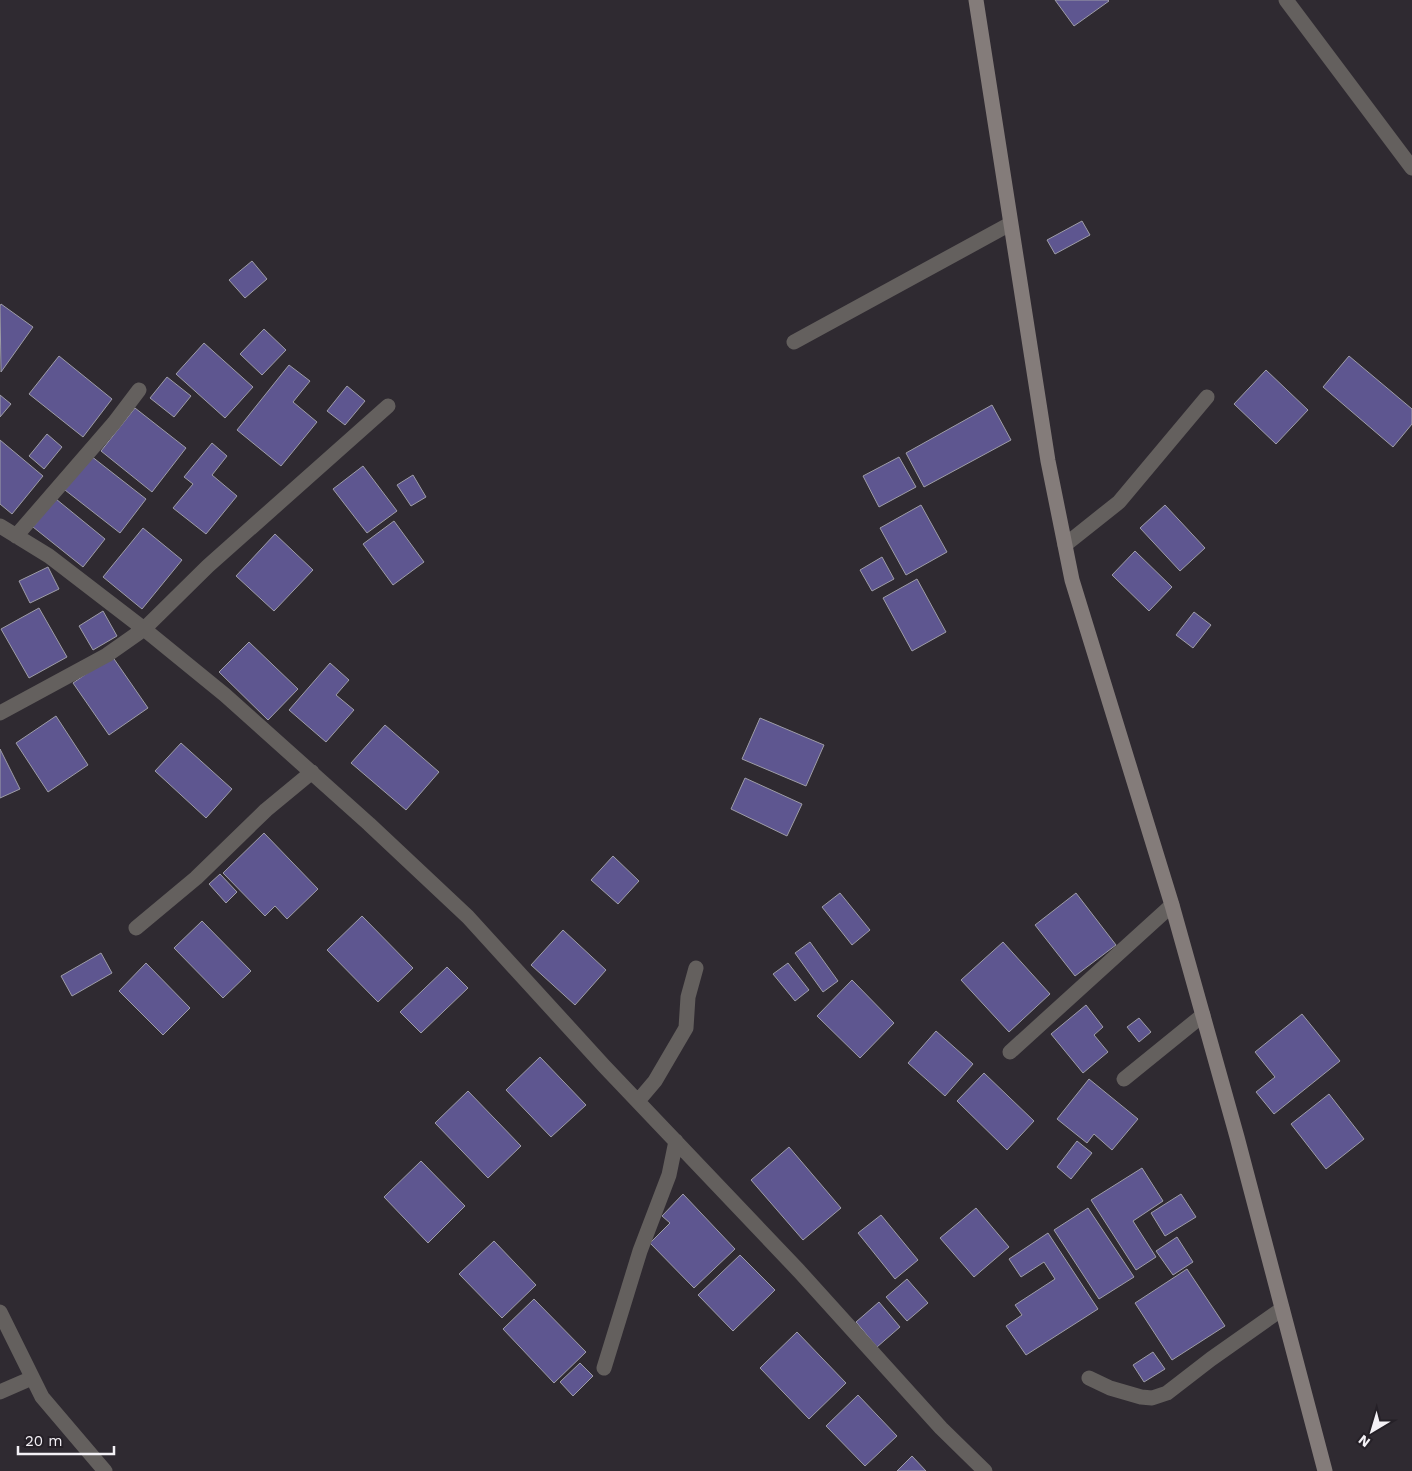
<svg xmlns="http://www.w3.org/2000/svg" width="1412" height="1471" font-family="'Work Sans',sans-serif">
<rect width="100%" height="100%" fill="#2f2a31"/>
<!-- building -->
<path fill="#5e5690" stroke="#9e9da7" d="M1055,0H1108L1109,1L1074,26Z
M1082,221L1090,235L1055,254L1047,240Z
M252,261L267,279L245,298L229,280Z
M1,304L33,327L1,372L0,306Z
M264,329L286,350L262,375L240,354Z
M204,343L253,387L225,418L176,374Z
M59,356L112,399L83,437L29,394Z
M1349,356L1412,409V424L1393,447L1323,387Z
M289,365L310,381L293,402L317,422L281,466L237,430Z
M1266,370L1308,410L1276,444L1234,404Z
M167,377L191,396L174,417L150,398Z
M347,386L365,401L345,425L327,411Z
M0,395L11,404L0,417Z
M992,405L1011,440L924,487L906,453Z
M135,408L186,448L152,492L101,451Z
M47,434L62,447L44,469L29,456Z
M0,440L43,476L12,514L0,504Z
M212,443L227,456L212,475L237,496L206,534L173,508L193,484L184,477Z
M91,456L146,499L120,533L65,490Z
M899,457L916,487L879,507L863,476Z
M363,466L397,511L367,533L333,489Z
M413,475L426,497L411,506L397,485Z
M56,499L105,539L83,567L33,527Z
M921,505L947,552L906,575L880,528Z
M1165,505L1205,548L1180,571L1140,528Z
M394,521L424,562L393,585L363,544Z
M143,528L182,560L142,609L103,577Z
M275,534L313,570L274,611L236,576Z
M1135,551L1172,587L1149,611L1112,575Z
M882,557L894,579L872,591L860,570Z
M48,567L59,589L30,603L19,581Z
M917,579L946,632L912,651L883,598Z
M39,608L67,657L29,678L1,629Z
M103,611L117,636L93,650L79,626Z
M1194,612L1211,625L1193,648L1176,635Z
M249,642L298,689L268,720L219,672Z
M112,656L148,708L109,735L73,683Z
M330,663L349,680L336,695L354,710L326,742L289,710Z
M56,716L88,765L48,792L16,743Z
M760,718L824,745L806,786L742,759Z
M385,725L439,772L406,810L351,763Z
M181,743L232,789L206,818L155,771Z
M0,749L20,789L0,798Z
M745,778L802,804L787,836L731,809Z
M264,833L318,889L287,919L275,906L265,916L223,873Z
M613,856L639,881L618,904L591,880Z
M220,874L237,892L226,903L209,884Z
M840,893L870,930L852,945L822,907Z
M1076,893L1116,945L1075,976L1035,925Z
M362,916L413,968L378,1002L327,950Z
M202,921L251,971L223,998L174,948Z
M563,930L606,970L575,1005L531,965Z
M810,942L838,981L823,992L795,953Z
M1003,942L1050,994L1009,1032L961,980Z
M101,953L112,973L72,996L61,976Z
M146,963L190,1008L163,1035L119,991Z
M788,963L809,990L795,1001L773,974Z
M447,967L468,988L421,1033L400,1012Z
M852,980L894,1023L860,1058L817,1016Z
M1086,1005L1103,1027L1094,1035L1108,1052L1083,1073L1051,1034Z
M1302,1014L1340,1061L1274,1114L1256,1092L1275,1077L1255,1052Z
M1139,1018L1151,1032L1139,1042L1127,1027Z
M936,1031L973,1064L945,1096L908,1063Z
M540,1057L586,1105L551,1137L506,1090Z
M984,1073L1034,1121L1007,1150L957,1101Z
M1089,1079L1138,1119L1112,1150L1094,1134L1087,1143L1057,1119Z
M468,1091L521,1146L488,1178L435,1123Z
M1329,1094L1364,1139L1326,1169L1291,1124Z
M1077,1141L1092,1153L1071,1179L1057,1167Z
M789,1147L841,1208L803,1240L751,1180Z
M421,1161L465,1206L428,1243L384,1197Z
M1142,1168L1163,1201L1133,1221L1156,1257L1136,1270L1091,1200Z
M683,1194L735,1249L694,1288L650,1243L670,1223L662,1216Z
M1181,1194L1196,1217L1165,1236L1151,1213Z
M976,1208L1009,1247L974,1277L940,1238Z
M1088,1208L1134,1277L1099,1299L1054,1230Z
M881,1215L918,1260L895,1279L858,1233Z
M1048,1233L1098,1309L1026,1355L1006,1326L1022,1315L1015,1305L1055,1279L1044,1262L1021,1277L1009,1259Z
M1177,1237L1193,1262L1173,1275L1156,1251Z
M494,1241L536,1285L502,1318L459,1274Z
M740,1255L775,1290L733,1331L698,1295Z
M1187,1269L1225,1326L1172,1360L1135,1303Z
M907,1279L928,1303L907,1321L886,1297Z
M534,1299L586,1352L554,1383L503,1329Z
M879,1302L900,1327L877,1347L856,1322Z
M797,1332L846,1383L809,1419L760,1368Z
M1153,1352L1165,1369L1144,1382L1133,1365Z
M580,1363L593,1376L573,1396L560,1382Z
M858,1395L897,1436L865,1466L826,1426Z
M912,1456L926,1471H897Z"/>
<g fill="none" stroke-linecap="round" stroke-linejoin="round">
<!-- street -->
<path stroke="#64605e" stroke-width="15" d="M1286,0L1412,168
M794,342L1010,224
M0,526L49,556L144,629L225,695L369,824L468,917L604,1066L799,1271L941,1428L985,1471
M16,536L114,423L139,390
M1065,545L1119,502L1207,397
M0,713L107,655L144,629L208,566L388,406
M136,928L196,878L266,810L312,772
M1010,1052L1172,905
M1124,1079L1203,1015
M638,1101L655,1081L686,1028L688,997L696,968
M0,1312L42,1397L105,1471
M604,1368L640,1251L669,1175L676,1141
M1089,1378L1110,1388L1141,1397L1152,1398L1167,1393L1211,1359L1282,1309
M0,1392L32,1378"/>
<!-- secondary -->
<path stroke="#847c7a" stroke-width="15" d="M976,0L1048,461L1072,580L1172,905L1237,1137L1325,1471"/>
</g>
<!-- north arrow -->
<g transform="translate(1372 1431) rotate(218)" stroke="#252027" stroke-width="4" paint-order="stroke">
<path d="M0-4L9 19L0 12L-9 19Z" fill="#f4f1f6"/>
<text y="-8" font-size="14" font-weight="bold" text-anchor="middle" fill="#f4f1f6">N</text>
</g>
<!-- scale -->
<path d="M18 1446v8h96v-8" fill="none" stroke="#f4f1f6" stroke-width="2.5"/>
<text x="25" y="1446" font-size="15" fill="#f4f1f6" stroke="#252027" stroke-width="4" paint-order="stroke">20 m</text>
</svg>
